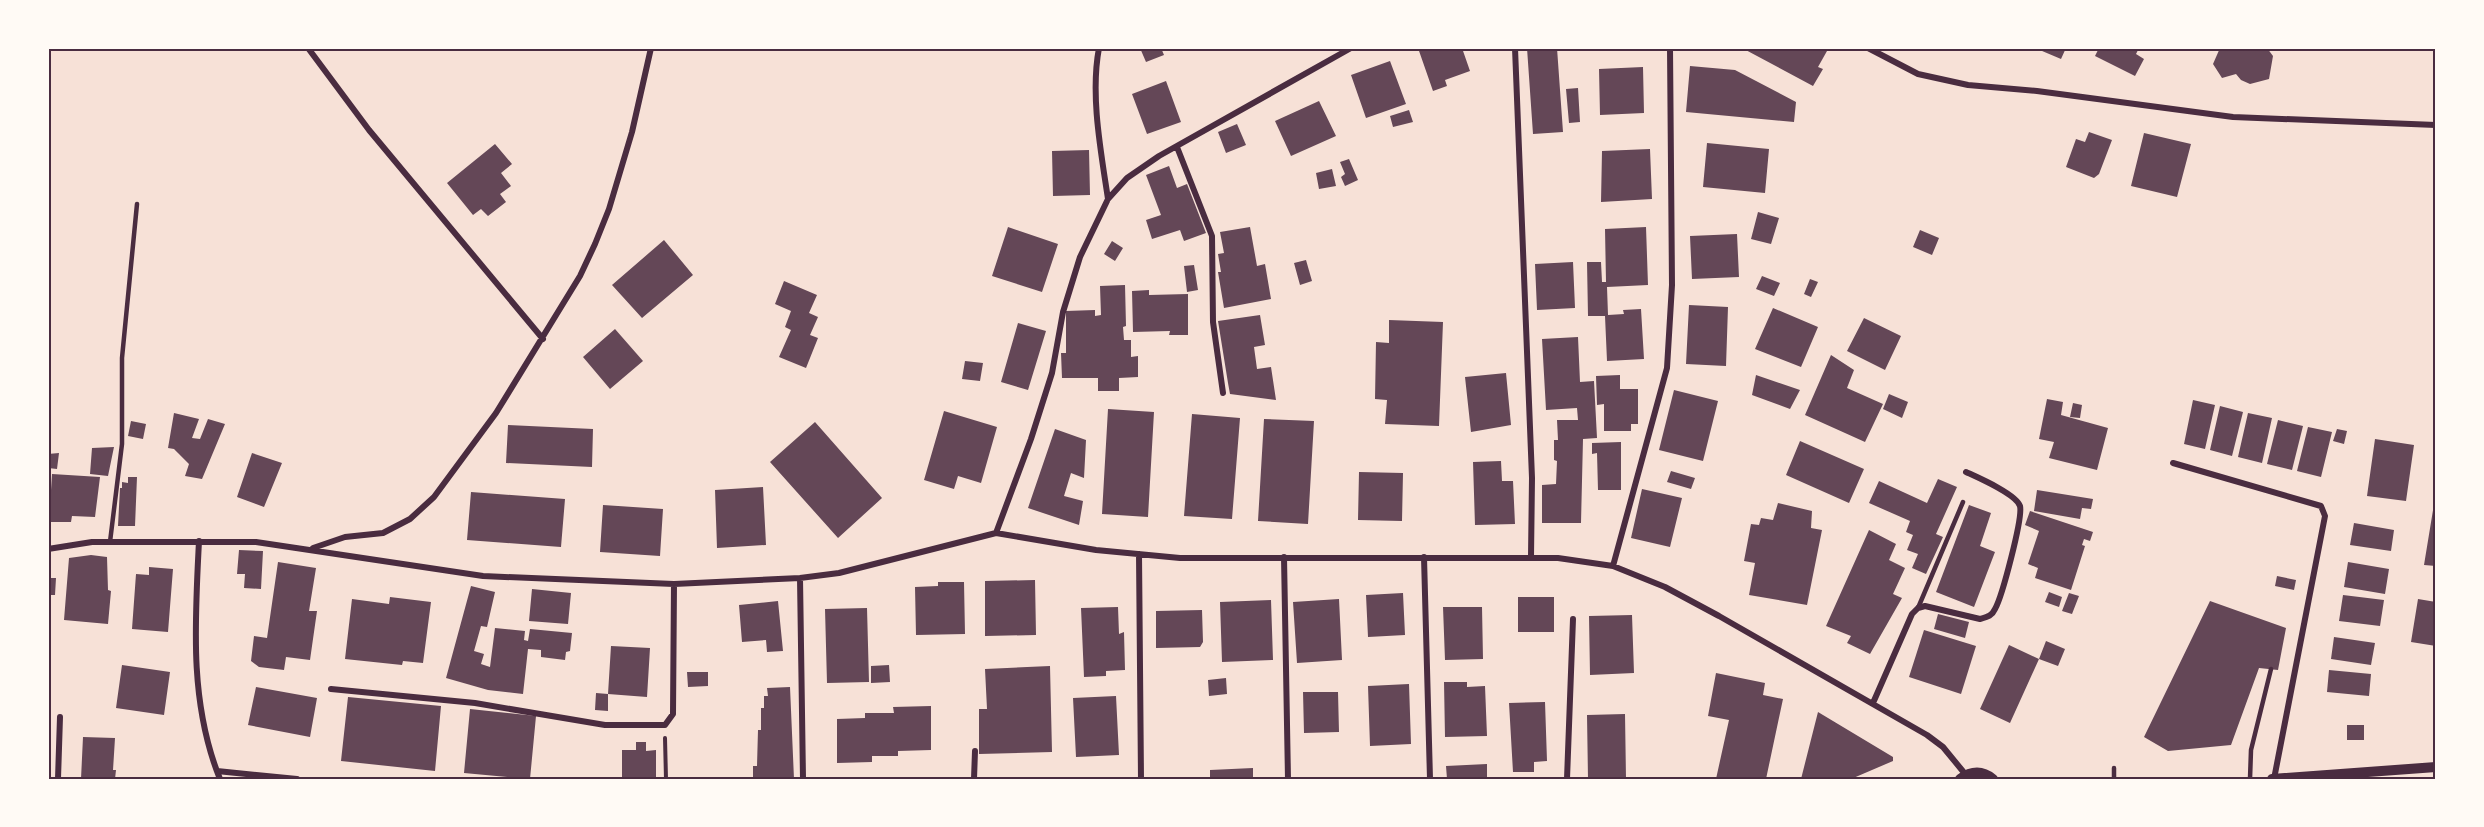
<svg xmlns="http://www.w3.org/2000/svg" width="2484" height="827" font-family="'DM Sans',sans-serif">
<rect width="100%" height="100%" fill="#f7e1d7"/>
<!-- building -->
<path fill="#644757" d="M1140,48H1161L1164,55L1146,62Z
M1418,48H1462L1470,71L1445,80L1447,86L1433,91Z
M1527,48H1557L1563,132L1533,134Z
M1742,48H1822L1827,51L1818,67L1823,69L1813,86Z
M2035,48H2066L2061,59Z
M2099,48H2139L2136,54L2144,59L2135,76L2095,56Z
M2220,48H2267L2273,56L2269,79L2250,84L2241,80L2236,74L2222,78L2213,64Z
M1390,61L1406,104L1366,118L1351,75Z
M1690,66L1735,70L1796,102L1794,122L1686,112Z
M1643,67L1644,113L1600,115L1599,69Z
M1166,81L1181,122L1147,134L1132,94Z
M1578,88L1580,122L1569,123L1566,89Z
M1319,101L1336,136L1291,156L1275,121Z
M1409,110L1413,122L1393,127L1390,116Z
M1237,124L1246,145L1226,153L1218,132Z
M2089,132L2112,140L2099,174L2094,178L2066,167L2076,139L2085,142Z
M2144,133L2191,144L2177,197L2131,186Z
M1707,143L1769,149L1765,193L1703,187Z
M495,144L512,164L501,173L511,186L500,194L506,202L488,216L481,209L473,215L447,183Z
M1650,149L1652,199L1601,202L1602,151Z
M1089,150L1090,195L1053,196L1052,151Z
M1349,159L1358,180L1345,186L1341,177L1345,174L1340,162Z
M1169,166L1177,188L1187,184L1206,233L1184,241L1180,230L1152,239L1146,220L1161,215L1146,175Z
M1332,169L1336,186L1319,189L1316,173Z
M1758,212L1779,218L1771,244L1751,239Z
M1008,227L1058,244L1042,292L992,276Z
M1250,227L1257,266L1265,264L1271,299L1224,308L1218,272H1221L1218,254L1224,253L1220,232Z
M1646,227L1648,285L1607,287L1608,315L1624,314L1623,310L1641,309L1644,359L1607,361L1605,316H1588L1587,262H1601L1602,282H1606L1605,229Z
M1920,230L1939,238L1932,255L1913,247Z
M1737,234L1739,277L1692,279L1690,236Z
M664,240L693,275L642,318L612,285Z
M1112,241L1123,248L1115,261L1104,254Z
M1306,260L1312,281L1300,285L1294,263Z
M1573,262L1575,308L1537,310L1535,264Z
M1194,265L1198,290L1187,292L1184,266Z
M1762,276L1780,283L1774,296L1756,289Z
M1810,279L1818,282L1811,297L1804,294Z
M784,281L817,295L809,313L818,317L810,335L818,338L806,368L779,357L791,330L785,327L791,311L775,304Z
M1125,285L1126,326L1123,327L1124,340H1131V357L1138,356V377L1119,378V391H1098V378H1062L1061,353H1066V311L1095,310V316L1101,315L1100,286Z
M1149,290V295L1188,294V335H1169L1170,331L1133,332L1132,291Z
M1689,305L1728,307L1726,366L1686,364Z
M1773,308L1818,327L1801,367L1755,349Z
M1260,315L1265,345L1254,347L1257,369L1271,367L1276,400L1230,394L1228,383L1218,321Z
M1864,318L1901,336L1885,370L1847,351Z
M1389,320L1443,322L1439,426L1385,424L1387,400L1375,399L1376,342L1389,343Z
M1018,323L1046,331L1028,390L1001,382Z
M615,329L643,361L610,389L583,357Z
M1578,337L1580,382L1594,381L1597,438L1583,439L1581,523H1542V485L1556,484L1557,461L1554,460V440H1558L1557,420H1578L1577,408L1546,410L1542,339Z
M1831,355L1854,370L1847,388L1883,404L1865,442L1805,415Z
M965,361L983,363L980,381L962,379Z
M1506,373L1511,425L1471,432L1465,377Z
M1620,375V389H1638V424H1631V431H1604V404L1597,405L1596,376Z
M1756,375L1800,390L1790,409L1752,395Z
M1674,390L1718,401L1703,461L1659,450Z
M1889,394L1908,402L1902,418L1883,409Z
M2047,399L2063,402L2061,415L2108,428L2097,470L2049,458L2054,442L2039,439Z
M2193,400L2215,405L2205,449L2184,444Z
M2073,403L2082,405L2080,418L2070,417Z
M2220,406L2243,412L2232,456L2210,450Z
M1108,409L1154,412L1148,517L1102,514Z
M944,411L997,427L981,483L958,476L954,489L924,480Z
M174,413L199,419L192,438L200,439L208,419L225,424L202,479L185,476L189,464L174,449L168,448Z
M2248,413L2272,418L2262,463L2238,457Z
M1192,414L1240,418L1232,519L1184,516Z
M1264,419L1314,421L1308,524L1258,521Z
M2278,420L2303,426L2292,470L2267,464Z
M131,421L146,424L143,439L128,436Z
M815,422L882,498L838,538L770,462Z
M508,425L593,429L592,467L506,463Z
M2308,427L2332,432L2321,477L2297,471Z
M1055,429L1086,440L1084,478L1071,473L1064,496L1083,501L1079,525L1028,508Z
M2337,429L2347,431L2344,444L2333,441Z
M2375,439L2414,445L2406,501L2367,496Z
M1800,441L1864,469L1849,503L1786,475Z
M1621,442V490H1598L1597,453L1592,454V443Z
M114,447L108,476L90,474L92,448Z
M59,453L57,469L48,468V454Z
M252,453L282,463L264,507L237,497Z
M1501,461L1502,481H1513L1515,524L1475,525L1473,462Z
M1671,471L1695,478L1691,489L1667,482Z
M1359,472L1403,473L1402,521L1358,520Z
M52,474L100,477L95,517L72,516L71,522H49Z
M128,477H137L135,526H118L120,488H122V482L128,483Z
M1938,479L1957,487L1936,534L1943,537L1926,574L1912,568L1918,554L1907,550L1913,535L1906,532L1910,521L1869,503L1879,481L1927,503Z
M763,487L766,545L717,548L715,490Z
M1642,489L1682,498L1670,547L1631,538Z
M2037,490L2093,499L2091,509L2082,508L2080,519L2034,511Z
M471,492L565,499L561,547L467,540Z
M1778,503L1812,511L1811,528L1822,530L1807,605L1749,595L1755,563L1744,561L1751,524L1759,525L1761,518L1773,520Z
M2434,504H2436V566L2424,565Z
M603,505L663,509L660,556L600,552Z
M1969,505L1991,513L1980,546L1995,552L1974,607L1936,592Z
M2030,511L2093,532L2090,541L2084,539L2082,545L2085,546L2071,590L2035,578L2038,568L2028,564L2039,531L2025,525Z
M2354,523L2394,530L2391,551L2350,545Z
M1869,530L1896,544L1889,560L1905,568L1893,594L1902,598L1870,654L1847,643L1851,636L1826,626Z
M239,550L263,551L261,589L244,588L245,574H237Z
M91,555L107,557L108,590L111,591L108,624L64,620L69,558Z
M278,562L316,568L309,611H317L310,660L286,657L284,670L259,667L251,661L254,636L267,638Z
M2348,562L2389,569L2385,594L2344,587Z
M149,567L173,569L168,632L132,629L136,574L149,575Z
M2277,576L2296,580L2294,590L2275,586Z
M48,578H56L55,595H48Z
M1035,580L1036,635L985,636V581Z
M938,582H964L965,634L916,635L915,587L938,586Z
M471,586L495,592L487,627L481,626L474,651L484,654L481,664L490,667L495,628L525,631L524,640L528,641L530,629L572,633L570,651L566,652L565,660L541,657V650L528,649L523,694L488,690L446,678Z
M532,589L571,593L568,624L529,621Z
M2049,592L2062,597L2059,607L2045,602Z
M1403,593L1405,635L1368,637L1366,595Z
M2069,593L2079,596L2072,614L2062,611Z
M2343,595L2384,600L2380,626L2339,621Z
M390,597L431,602L423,663L403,661L402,665L345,659L352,599L389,604Z
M1518,597H1554V632H1518Z
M1339,599L1342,660L1297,663L1293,602Z
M2418,599L2436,602V646L2411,642Z
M1271,600L1273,660L1222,662L1220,602Z
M778,601L783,651L767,652L766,640L742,642L739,605Z
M2210,601L2286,628L2278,670L2259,668L2231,745L2168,751L2144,737Z
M1118,607L1119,634L1124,632L1125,670L1106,671V676L1084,677L1081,608Z
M1443,607H1482L1483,659L1445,660Z
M867,608L869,682L827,683L825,609Z
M1202,610L1203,642L1200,647L1156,648V611Z
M1938,614L1969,622L1965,638L1934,629Z
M1632,615L1634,673L1590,675L1589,616Z
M1924,630L1976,646L1961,694L1909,677Z
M2334,637L2375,643L2371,665L2331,659Z
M2046,641L2065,649L2058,666L2039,659Z
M2009,645L2039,659L2010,723L1980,709Z
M611,646L650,648L647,697L608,694Z
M122,665L170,672L164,715L116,708Z
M889,665L890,682L871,683V666Z
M1050,666L1052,752L979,754V709H987L985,669Z
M2329,670L2371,674L2369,696L2327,692Z
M687,672H708V686L688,687Z
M1716,673L1765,683L1763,695L1783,699L1766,779H1716L1729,720L1708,716Z
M1226,678L1227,694L1209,696L1208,680Z
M1444,682H1467V687L1485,686L1487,736L1445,737Z
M1409,684L1411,744L1370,746L1368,686Z
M256,687L317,698L310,737L248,725Z
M790,687L794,779H753V766H757L758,730H761V708H764V696H768L767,688Z
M1303,692H1338L1339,732L1304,733Z
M596,693L608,694V711L595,710Z
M1116,696L1119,755L1076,757L1073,698Z
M348,697L441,706L435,771L341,761Z
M1545,702L1547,761L1534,762V772H1513L1509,703Z
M931,706V750L898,751V756H872V762L837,763V719L865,718V713H894L893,707Z
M470,709L536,716L530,779L464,773Z
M1818,712L1893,757V761L1851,779H1801Z
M1625,714L1626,779H1588L1587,715Z
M2347,725H2364V740H2347Z
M83,737L115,738L113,770H116L115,779H81Z
M636,742H646V751L656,750V779H622V750H636Z
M1487,764V779H1447L1446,766Z
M1253,768V779H1210V770Z"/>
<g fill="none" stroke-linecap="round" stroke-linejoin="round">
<!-- path -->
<path stroke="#4a2c40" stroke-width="4" d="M665,738L666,779"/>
<!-- service -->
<path stroke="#4a2c40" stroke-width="4.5" d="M110,542L122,444V358L137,204
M1918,608L1963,502
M2114,768V779
M2250,779L2251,750L2271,669"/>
<!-- minor -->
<path stroke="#4a2c40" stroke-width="6" d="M308,48L369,130L543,339
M1099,48C1090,95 1101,152 1108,199
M1515,48L1532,478L1531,557
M1868,48L1918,74L1968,85L2037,91L2233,117L2436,125
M1177,147L1212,236L1213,322L1223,393
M2173,463L2321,506L2325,516L2274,779
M996,533L1031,439L1052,373L1063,312L1080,257L1108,199L1127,178L1159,156L1351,48
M199,541C195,621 189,703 220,779
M313,548L345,537L383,533L410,519L434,497L496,413L580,276L595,244L609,209L632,132L651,48
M48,549L92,542H256L483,576L674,584L800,578L839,573L996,533L1096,550L1180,558H1558L1613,566L1665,587L1719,616L1927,735L1943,747L1966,775
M1139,554L1141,779
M1284,557L1288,779
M1424,557L1430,779
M1613,566L1667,368L1672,285L1670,48
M800,578L803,779
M331,689L475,703L605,725H665L673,714L674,584
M1873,703L1912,614L1918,608L1925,606L1980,619C1987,617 1992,616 1995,609C2002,597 2023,518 2020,506C2016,494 1979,478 1966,472
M217,771L297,779
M58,779L60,717
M974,779L975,751
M1567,779L1573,619"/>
<!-- tertiary -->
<path stroke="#4a2c40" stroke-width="10" d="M1960,779C1971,771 1982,770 1993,779
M2272,779L2436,767"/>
</g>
<!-- border -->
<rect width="2484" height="827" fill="none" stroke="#fffaf5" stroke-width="99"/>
<rect x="50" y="50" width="2384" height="728" fill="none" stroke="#4a2c40" stroke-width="2"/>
</svg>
